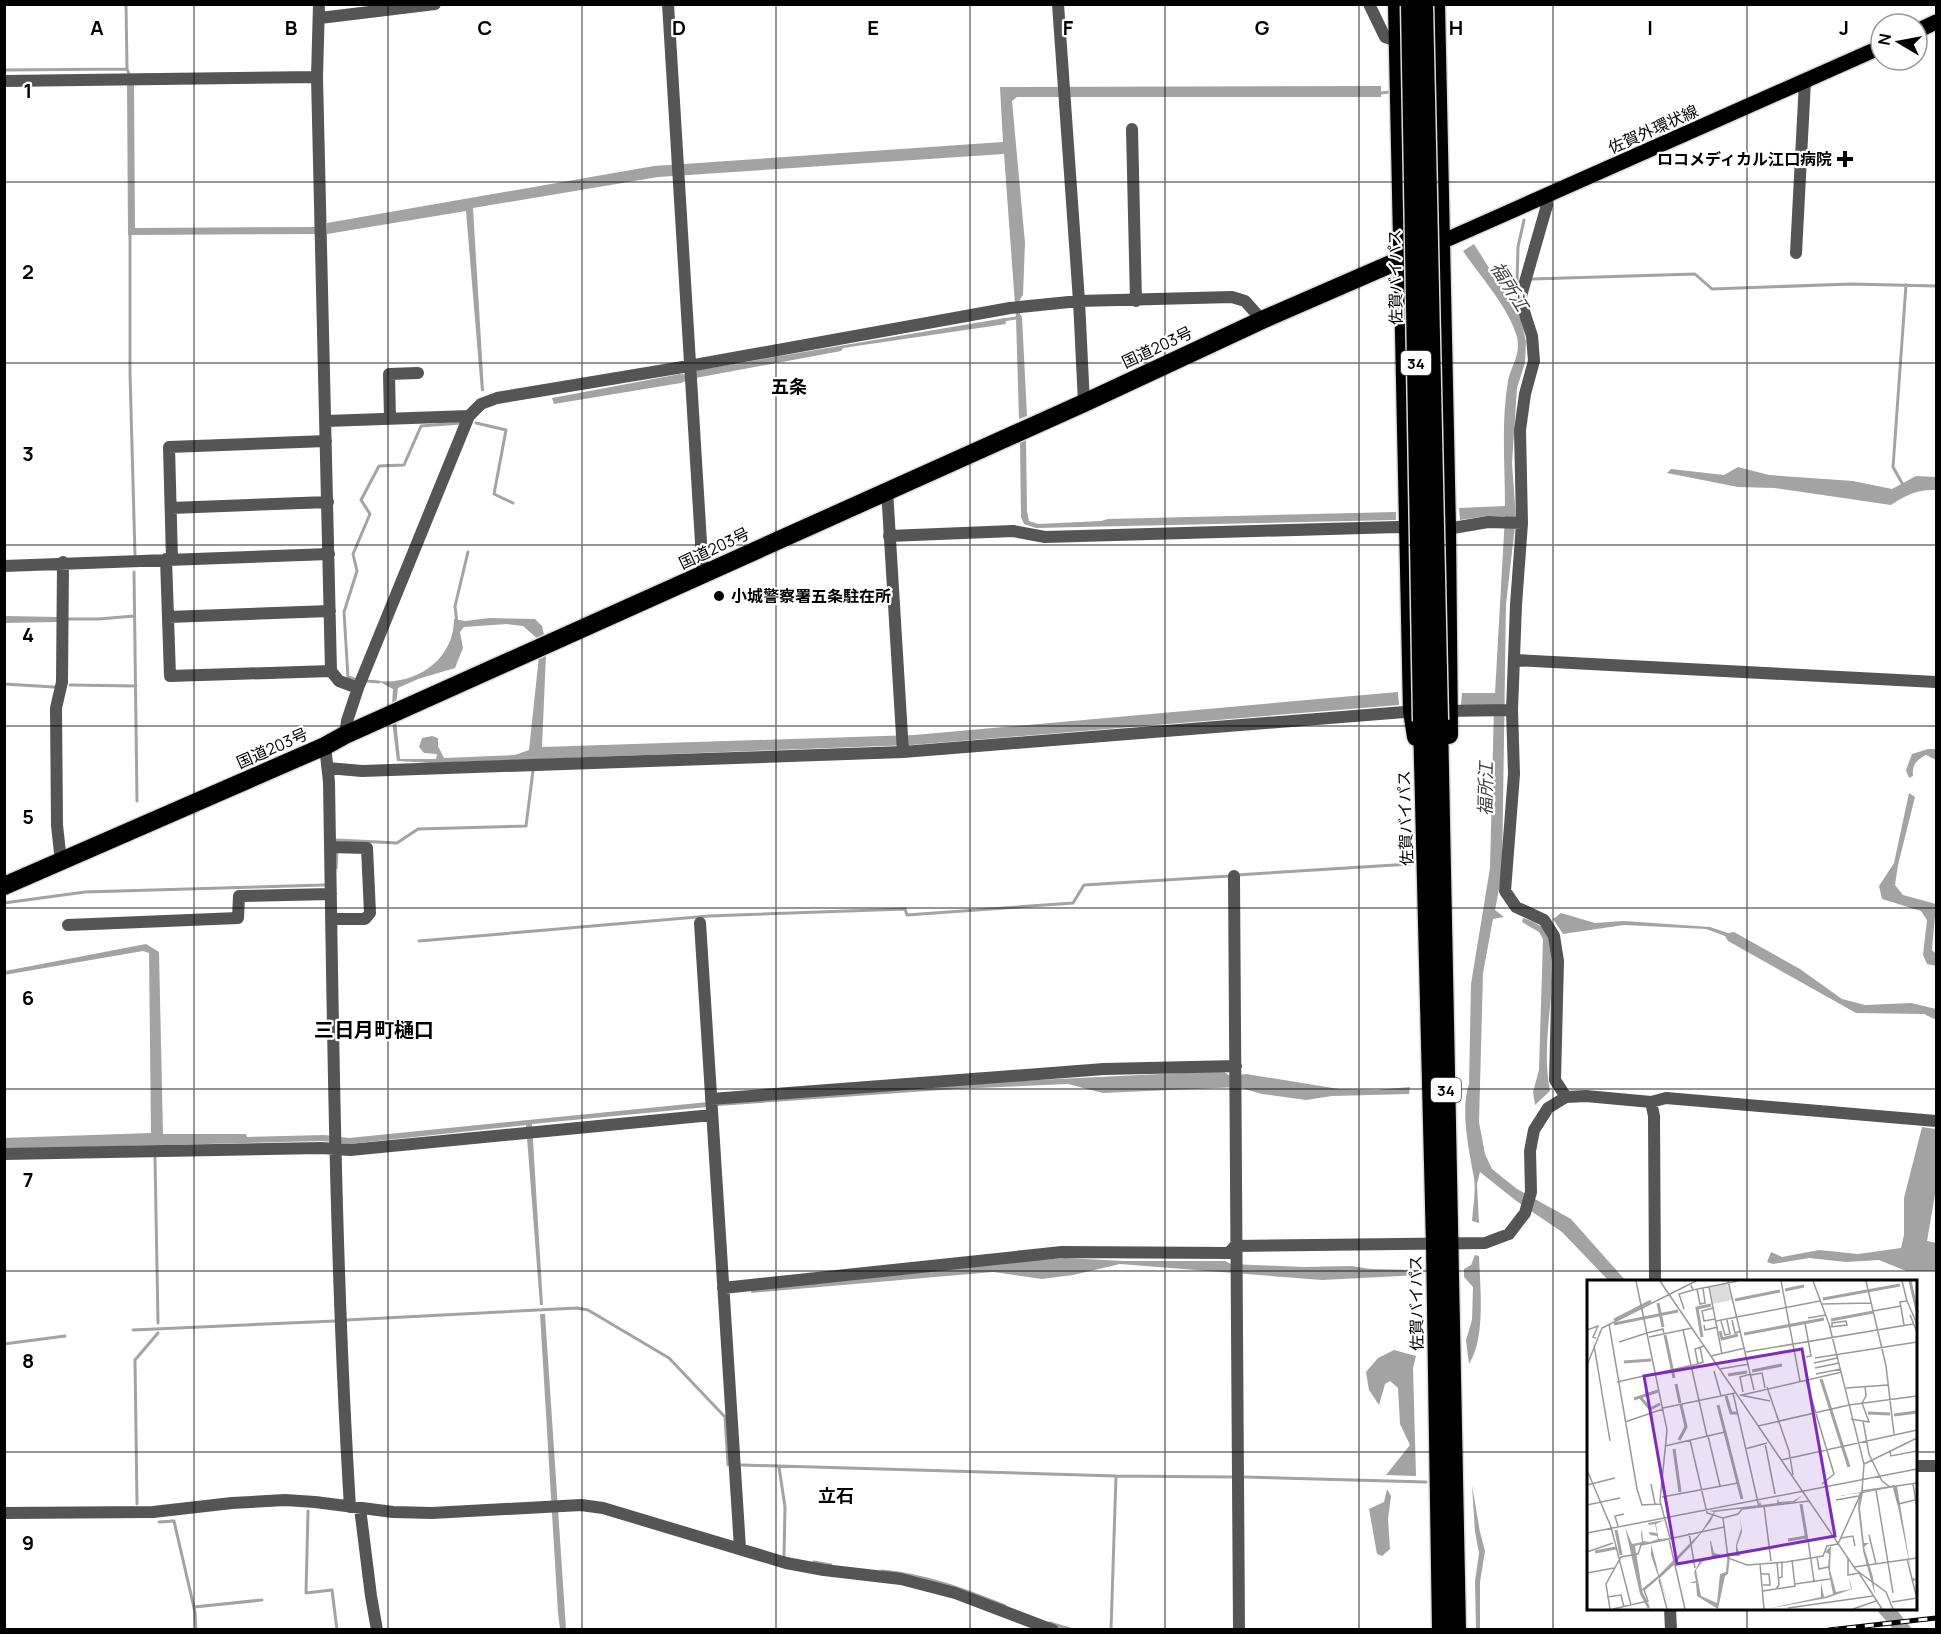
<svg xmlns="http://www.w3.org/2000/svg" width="1941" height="1634" font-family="Manrope,'Noto Sans JP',sans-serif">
<rect width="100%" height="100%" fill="#fff"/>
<!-- water -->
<path fill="#a3a3a3" d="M127,83H134L135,228L318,227V234L128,235Z
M1381,86V97H1017L1012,101L1025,243L1023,295C1017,302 1017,310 1022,317L1027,416L1019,419L1016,318L1004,154L658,177L473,208L484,391H481L466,211L327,234V223L654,166L1003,142L1000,87Z
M1474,244L1521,319L1526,342L1525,363L1517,388L1512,463L1516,518L1506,604L1502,873L1495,910L1504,917L1493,919L1483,973L1479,1122L1485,1154L1492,1169L1517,1189L1571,1219L1626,1281H1609L1562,1232L1515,1200L1480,1172L1477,1184L1479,1223L1472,1221C1473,1207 1476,1192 1474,1178C1469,1150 1460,1111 1469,1084L1471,984L1490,868L1494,706L1461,705L1462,693H1495L1505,516H1487L1460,520L1459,508L1505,506C1505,465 1501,422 1508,381C1511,365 1521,356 1517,337C1509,308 1480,276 1463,251Z
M1005,318L1006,324L843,348L841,351L690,379L681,383L554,404L552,398L680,374L689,375L697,370Z
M1026,439L1027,511L1029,521L1038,524L1101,521L1108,519L1396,512V520L1036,528L1024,524L1021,517L1020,441Z
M1738,467L1769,475L1853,481L1892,489L1916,476L1936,477V490C1918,489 1906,495 1891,505L1774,488L1738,487L1667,473L1671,469L1724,475Z
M5,616L58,617L57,622L5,623Z
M490,618L535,619L542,626L544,635L538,639L523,626L507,624L464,627L460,632L463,648L455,668L418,679L398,688L396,704L392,705L393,689L378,681C416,685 454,660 454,619L465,621Z
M546,654L542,747L914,735L1398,692L1399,705L911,745L433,763L397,761L392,721L396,720L400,759H436L437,754L424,753L419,747L422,738L432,736L438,738V746L444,758L515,755L529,750L539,656Z
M1928,749H1936V760L1926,755C1916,760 1912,765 1913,776L1909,778L1906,770L1912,754Z
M1909,793L1915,797L1898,865L1895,885L1903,895L1936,904L1932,950L1936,954V966L1927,964L1923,955L1927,920L1921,911L1882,899L1879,886L1894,863Z
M1561,913L1595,923L1624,921L1710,927L1728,933L1734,932L1800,969L1842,999L1865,1005L1911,1003L1936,1009V1020L1924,1014L1856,1013L1728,941L1725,936L1706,929L1624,925L1563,934L1553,919Z
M1523,918C1535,922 1546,927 1551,941C1556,957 1552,980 1551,997C1548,1028 1544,1060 1550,1091L1535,1105L1533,1092L1539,1070L1543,939L1539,932L1522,922Z
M146,944L159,952L163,1134H246L247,1137L324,1135L349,1138L718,1101L951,1084L1223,1071L1230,1076L1246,1074L1339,1089L1376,1090L1410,1087L1409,1094L1332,1096L1306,1100L1262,1094L1238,1087L1103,1093L1068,1084L955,1089L718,1106L532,1124L543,1305H540L526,1125L349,1144L322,1141L5,1149L4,1138L151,1133L149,953L143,951L4,975L5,971Z
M1922,1127L1936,1129V1189L1927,1241L1936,1243V1383L1935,1271H1906L1879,1260L1846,1262L1809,1258L1773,1264L1767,1262L1771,1252L1782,1257L1819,1250L1858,1254L1901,1248L1904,1235V1198Z
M1475,1255L1479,1256C1480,1286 1486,1338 1469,1364L1466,1340L1472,1320L1473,1287L1464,1277V1269L1471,1265Z
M1065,1258L1125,1261H1225L1231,1264L1304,1267L1351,1266L1371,1269L1421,1270L1420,1275L1322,1280L1120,1264L1073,1275L1042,1279L993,1272L751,1293L752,1288L935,1268Z
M540,1314H545L566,1629H560L558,1613Z
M1394,1350L1416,1356L1413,1368L1416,1476L1386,1475L1410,1445L1400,1424L1398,1388L1390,1381L1385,1384L1379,1405L1369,1390L1366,1372L1378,1358Z
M1472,1485L1480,1532L1485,1551L1480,1582V1629H1476L1475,1581L1479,1553L1475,1532Z
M1387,1489L1391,1496L1388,1519L1390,1549L1382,1556L1377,1554L1369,1509L1384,1502Z
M1876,1609H1896L1912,1629H1893Z"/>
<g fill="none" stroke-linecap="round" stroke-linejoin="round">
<!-- stream -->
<path stroke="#a3a3a3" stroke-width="3" d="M126,4L127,69
M4,70L127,69L130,76
M1381,93L1390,92
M130,233V373L135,555
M1532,279L1695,274L1712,289L1851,284L1936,286
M1502,294L1517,282L1518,247L1524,220
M1003,320L1016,318
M476,423L506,430L494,494L513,503
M1902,483L1893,467L1906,285
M134,572L137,801
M67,619H99L134,616
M457,624L455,606L468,552
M357,680L348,677L344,612L357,571L353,554L370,514L361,500L379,466L404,465L421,426L461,423
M366,681L379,682
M4,684L54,687
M70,685L136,686
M337,844V840L397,843L418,829L526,826L533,771
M336,868L337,851
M1236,875L1411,864
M4,903L85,892L325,885
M419,941L709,916L905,909L907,915L1073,903L1084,885L1230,876
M155,1158L158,1323
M346,1320L577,1308L588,1310L669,1358L725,1417L728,1465
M133,1330L335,1321
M4,1344L65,1336
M742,1465L1116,1476L1233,1477
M779,1467L785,1507L784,1557
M1245,1477L1426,1482
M137,1504L135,1360L158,1333
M308,1511L306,1593L332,1590L337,1630
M159,1522L174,1521L195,1612L196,1630
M814,1562L831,1565
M882,1571C926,1575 965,1590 1005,1606
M194,1607L262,1600
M1050,1623L1073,1630
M1111,1630L1116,1476"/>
<defs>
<path id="primary" d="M1917,31L1936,22
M1439,243L1881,47"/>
<path id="highway" d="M1397,4L1412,711L1416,737
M1436,4L1447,529L1449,735
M1439,720L1457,1630
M1422,721L1435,1244L1441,1630
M4,886L325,746L345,735L1084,403L1262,320L1439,243"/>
</defs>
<!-- primary casing -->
<use href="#primary" stroke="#dbdbdb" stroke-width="18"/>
<!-- highway casing -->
<use href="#highway" stroke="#dbdbdb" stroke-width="21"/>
<!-- street -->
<path stroke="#555" stroke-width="12" d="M319,4L317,77L331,671L339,681L358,688
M668,4L703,575
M1058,4L1079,301L1084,403
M1369,4L1385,37L1397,41
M320,18L435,4
M4,81L317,77
M1132,129L1136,301
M1545,197L1547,205L1521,296L1522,305L1532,336L1534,361L1525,394L1520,430L1522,523L1516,605L1512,710L1514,774L1505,891L1516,907L1544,920L1554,936L1558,961L1555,1080L1566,1097
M1796,253L1805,81
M390,419L389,374L418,373
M326,421L469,416
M887,490L903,752
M171,508L328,502
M1447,529L1488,522L1522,523
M889,536L1013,531L1045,537L1398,527L1409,529
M166,559L170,676L331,671
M172,559L169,447L326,441
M4,566L329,554
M168,617L330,611
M1514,660L1936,682
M1443,711L1512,710
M345,735L347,721L358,688L469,416L481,404L497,398L689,366L1010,308L1079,301L1232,297L1245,301L1262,320
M325,746L329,782C333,1023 335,1265 350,1507
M328,768L362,771L903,752L1417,711
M330,847L367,848L370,913L365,919H331
M62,861L60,853L57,825L56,708L62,682L63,562
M1234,876L1239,1630
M700,923L740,1548
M68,925L238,918L239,896L331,894
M711,1099L1104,1069L1236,1066
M1651,1102L1654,1116L1655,1282
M4,1154L321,1148L350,1150L712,1115
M723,1288L1062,1252L1229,1253L1235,1246L1485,1243L1509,1234L1525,1213L1531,1192L1530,1151L1534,1130L1548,1108L1566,1097L1586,1096L1651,1102L1666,1098L1936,1121
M1916,1466H1936
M360,1508L371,1596L377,1630
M4,1513L153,1512L232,1503L285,1500L315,1502L393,1512L432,1513L581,1505L603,1508L786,1563L824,1570L901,1579L955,1593L1053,1630
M1670,1608L1671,1630"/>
<!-- primary -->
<use href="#primary" stroke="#000" stroke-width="15"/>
<!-- highway -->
<use href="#highway" stroke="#000" stroke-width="18"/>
<defs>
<path id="rail" d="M1829,1630L1936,1618"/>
</defs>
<!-- rail casing -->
<use href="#rail" stroke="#000" stroke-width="5"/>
<!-- rail -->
<use href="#rail" stroke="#fff" stroke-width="3" stroke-dasharray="9" stroke-linecap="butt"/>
<defs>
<path id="highway-bridge" d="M1410,4L1422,721
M1424,4L1439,720"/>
</defs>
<!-- highway-bridge casing -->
<use href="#highway-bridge" stroke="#dbdbdb" stroke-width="21" stroke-linecap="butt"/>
<!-- highway-bridge -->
<use href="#highway-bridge" stroke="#000" stroke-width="18"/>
</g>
<!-- grid -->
<path fill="none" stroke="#000" stroke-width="1.5" stroke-opacity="0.55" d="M194,4V1630M388,4V1630M582,4V1630M776,4V1630M970,4V1630M1165,4V1630M1359,4V1630M1553,4V1630M1747,4V1282M4,182H1936M4,363H1936M4,545H1936M4,726H1936M4,908H1936M4,1089H1936M4,1271H1936M4,1452H1588M1916,1452H1936M1747,1608V1630"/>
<!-- markers -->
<g fill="#000" stroke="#fff" stroke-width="2">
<path d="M1842 150h6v6h6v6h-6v6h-6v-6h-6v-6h6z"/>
<circle cx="719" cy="596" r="6"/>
</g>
<g text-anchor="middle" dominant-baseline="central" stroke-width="4.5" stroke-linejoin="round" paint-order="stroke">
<!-- shield labels -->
<g fill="#fff" stroke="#4c4c4c" stroke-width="1.5">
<rect x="1401" y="351" width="30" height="24" rx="4.5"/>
<rect x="1431" y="1078" width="30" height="24" rx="4.5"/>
</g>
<g font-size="15" font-weight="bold" fill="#000">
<text x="1416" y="363">34</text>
<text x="1446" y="1090">34</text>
</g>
<!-- street labels -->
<g font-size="16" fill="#000" stroke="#fff">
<text transform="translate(1653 129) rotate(-24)">佐賀外環状線</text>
<text transform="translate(1395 277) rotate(-91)">佐賀バイパス</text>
<text transform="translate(1157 347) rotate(-25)">国道203号</text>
<text transform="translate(714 548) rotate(-25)">国道203号</text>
<text transform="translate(272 748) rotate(-24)">国道203号</text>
<text transform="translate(1405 818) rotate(-92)">佐賀バイパス</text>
<text transform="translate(1416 1303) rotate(-91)">佐賀バイパス</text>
</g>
<!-- poi labels -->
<g font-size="16" font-weight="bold" fill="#000" stroke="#fff" text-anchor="end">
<text x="1832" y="159">ロコメディカル江口病院</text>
<text x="731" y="596" text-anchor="start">小城警察署五条駐在所</text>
</g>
<!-- water labels -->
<g font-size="18" font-style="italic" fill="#444" stroke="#fff">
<text transform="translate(1510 286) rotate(58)">福所江</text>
<text transform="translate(1485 789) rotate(-89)">福所江</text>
</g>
<!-- neighbourhood labels -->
<g font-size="18" font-weight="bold" fill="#000" stroke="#fff">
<text x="789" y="386">五条</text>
<text x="836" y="1495">立石</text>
</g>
<!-- quarter labels -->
<g font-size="20" font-weight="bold" fill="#000" stroke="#fff">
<text x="374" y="1029">三日月町樋口</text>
</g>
</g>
<!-- overview -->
<g transform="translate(1587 1280)">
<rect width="330" height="330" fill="#fff"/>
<path d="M140,3L145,20L126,24L123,7Z" fill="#dcdcdc"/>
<path d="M310,206L325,297L330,300L326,301L307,207L276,213L273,228L277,263H282L277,267L286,297L288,315L276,271L271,228L272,213L251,216ZM216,215L208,222L128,232L124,241L103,267L73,298L83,329L72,297L55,311L63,327L61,329L53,314L38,247L45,264L55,262L54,254L55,249L56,261L63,262L71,259L70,256L63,255L62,252L70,253L68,244L62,245L61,243L78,240L69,244L71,256L72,259L82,258L48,266L55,309L71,296L64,275V264L72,295L114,252L127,232L122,231L172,225L173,221L174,225L190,223L191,218L192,222L206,221ZM153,234V235L155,252L150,266L153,276H143L141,294L138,296L131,329L110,316L109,303H102L109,301L107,292L114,279L125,277L123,261H124L127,273L139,276L116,281L109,290L114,316L130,323L133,294L139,292L141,273H149V265L154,249ZM244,266L243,290L249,312L264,309L262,296L265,309L240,318L180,329L234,317V302L237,317L246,314L241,288L242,274L238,272Z" fill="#a3a3a3"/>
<path fill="none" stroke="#a3a3a3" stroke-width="3" d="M323,1L330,31M198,10L217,6M236,19L313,5M148,20L193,11M71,23L76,47M27,40L64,21M244,40L286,32M27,44L91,31M133,51L135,59L151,55M157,54L237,39M78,55L87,98M115,57L110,28L124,25M37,82L64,80M165,91L195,85M141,95L160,92M234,99L262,187M89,104L93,123M139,116L144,133H150M53,117L63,129L73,124M47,119L71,111M131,125L155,219M281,133L303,134M307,135L330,132M92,160L99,147L94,125M87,169L93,212M214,224L220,260M29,250L34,275M201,260L219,257M8,272L29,268"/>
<path fill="none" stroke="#999" stroke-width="1.5" d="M49,1L80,150L73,221L83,258M73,1L216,212M141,1L167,110M194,1L213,101M279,1L299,86L307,154M315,1L320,21M104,5L106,10L151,1M122,7L135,74M110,9L113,24L118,23L116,8M235,24L284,23M126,28L115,31L117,41L128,39M97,29L92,14L106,10M286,31L314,26M323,35L330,52M221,38L239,35M145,40L148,53L154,51M129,41L233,21M134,41L138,55L143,54L140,40M218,43L224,76L219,77M22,44L50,209L55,225L74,224M117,45L118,50L131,47M317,45L313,22L320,21L330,44M243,47L260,45L259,41L245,43V47M0,50L11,46L6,57L9,58M96,50L120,156M60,53L76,49L77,54M62,57L105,48M32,62L60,53M7,65L23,161M159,72L326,44M124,76L158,68M228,78L330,62M227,83L250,78M111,84L116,82L113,67M0,85L15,48L109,1M228,88L252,83M133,89L162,84M127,91L134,116M229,94L254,89M164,95L175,93L178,108M219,100L247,194L235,204M30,102L111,84L108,69L117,66M180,107L202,171L206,195M259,108L301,105M156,112L153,97L164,94M146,113L172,227M153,115L183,121M155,115L255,92M275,123L279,116L278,106M76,128L148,113M264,139L282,142L275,123M276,141L282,174L295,201L303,207M38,142L76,129M171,146L262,125L330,116M121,156L133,206M103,160L120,233L136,238L141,278L160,285L199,282L236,276L240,266L251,264L275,211L277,184L242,44L226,1M178,163L188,214M78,166L138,152M158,169L180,163M303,172L304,176L330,171M194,180L330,150M277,184L330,158M0,190L24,247L44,325M64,204L68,224M326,204L330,229M0,205L28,198M306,205L311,224L328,220M289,210L306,313M275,211L330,203M216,212L269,290L299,312L306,329M75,217L151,203M249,220L272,216M0,225L33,218M177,226L184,281M136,238L151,234L155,229L222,221M31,246L28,236L37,234M0,253L330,189M102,253L108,288M282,255L289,284M254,258L266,256L268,266M82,259L98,329M221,260L227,301M0,272L26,263M230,277L232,289L241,287M261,278V295L272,293L295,329M320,279L330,319M173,284L177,329M267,287L330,278M0,293L27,288M174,294H182L183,305H176M192,298L195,297V282M72,299L80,329M208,304L243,299M189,309L192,305L190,282M176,311L208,306L205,280M20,317L34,315L37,327M305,322L330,318M201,328L286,316M23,329L19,304L34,277L51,274L54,265L137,247M26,329L61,321L57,310L88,283M266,329L289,321"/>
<path fill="#7b2cbf" fill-opacity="0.15" stroke="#7b2cbf" stroke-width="3" d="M215,69L248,256L90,284L57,96Z"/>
<rect width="330" height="330" fill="none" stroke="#000" stroke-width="3"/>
</g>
<g font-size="20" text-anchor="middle" font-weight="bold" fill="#000" stroke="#fff" stroke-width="4.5" stroke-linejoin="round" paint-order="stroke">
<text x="97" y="35">A</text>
<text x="291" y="35">B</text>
<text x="485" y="35">C</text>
<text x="679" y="35">D</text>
<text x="873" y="35">E</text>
<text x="1068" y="35">F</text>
<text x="1262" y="35">G</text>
<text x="1456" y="35">H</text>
<text x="1650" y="35">I</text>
<text x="1844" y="35">J</text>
<text x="28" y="98">1</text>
<text x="28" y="279">2</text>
<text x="28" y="461">3</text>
<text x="28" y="642">4</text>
<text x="28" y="824">5</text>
<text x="28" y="1005">6</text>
<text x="28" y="1187">7</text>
<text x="28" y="1368">8</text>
<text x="28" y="1550">9</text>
</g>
<!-- border -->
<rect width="1941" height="1634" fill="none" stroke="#000000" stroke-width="12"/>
<!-- north arrow -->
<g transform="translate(1899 42) rotate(280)"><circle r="28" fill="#ffffff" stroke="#999999" stroke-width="1.5"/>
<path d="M0-4.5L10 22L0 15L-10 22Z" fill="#000000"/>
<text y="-9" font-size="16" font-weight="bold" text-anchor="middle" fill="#000000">N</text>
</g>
</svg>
